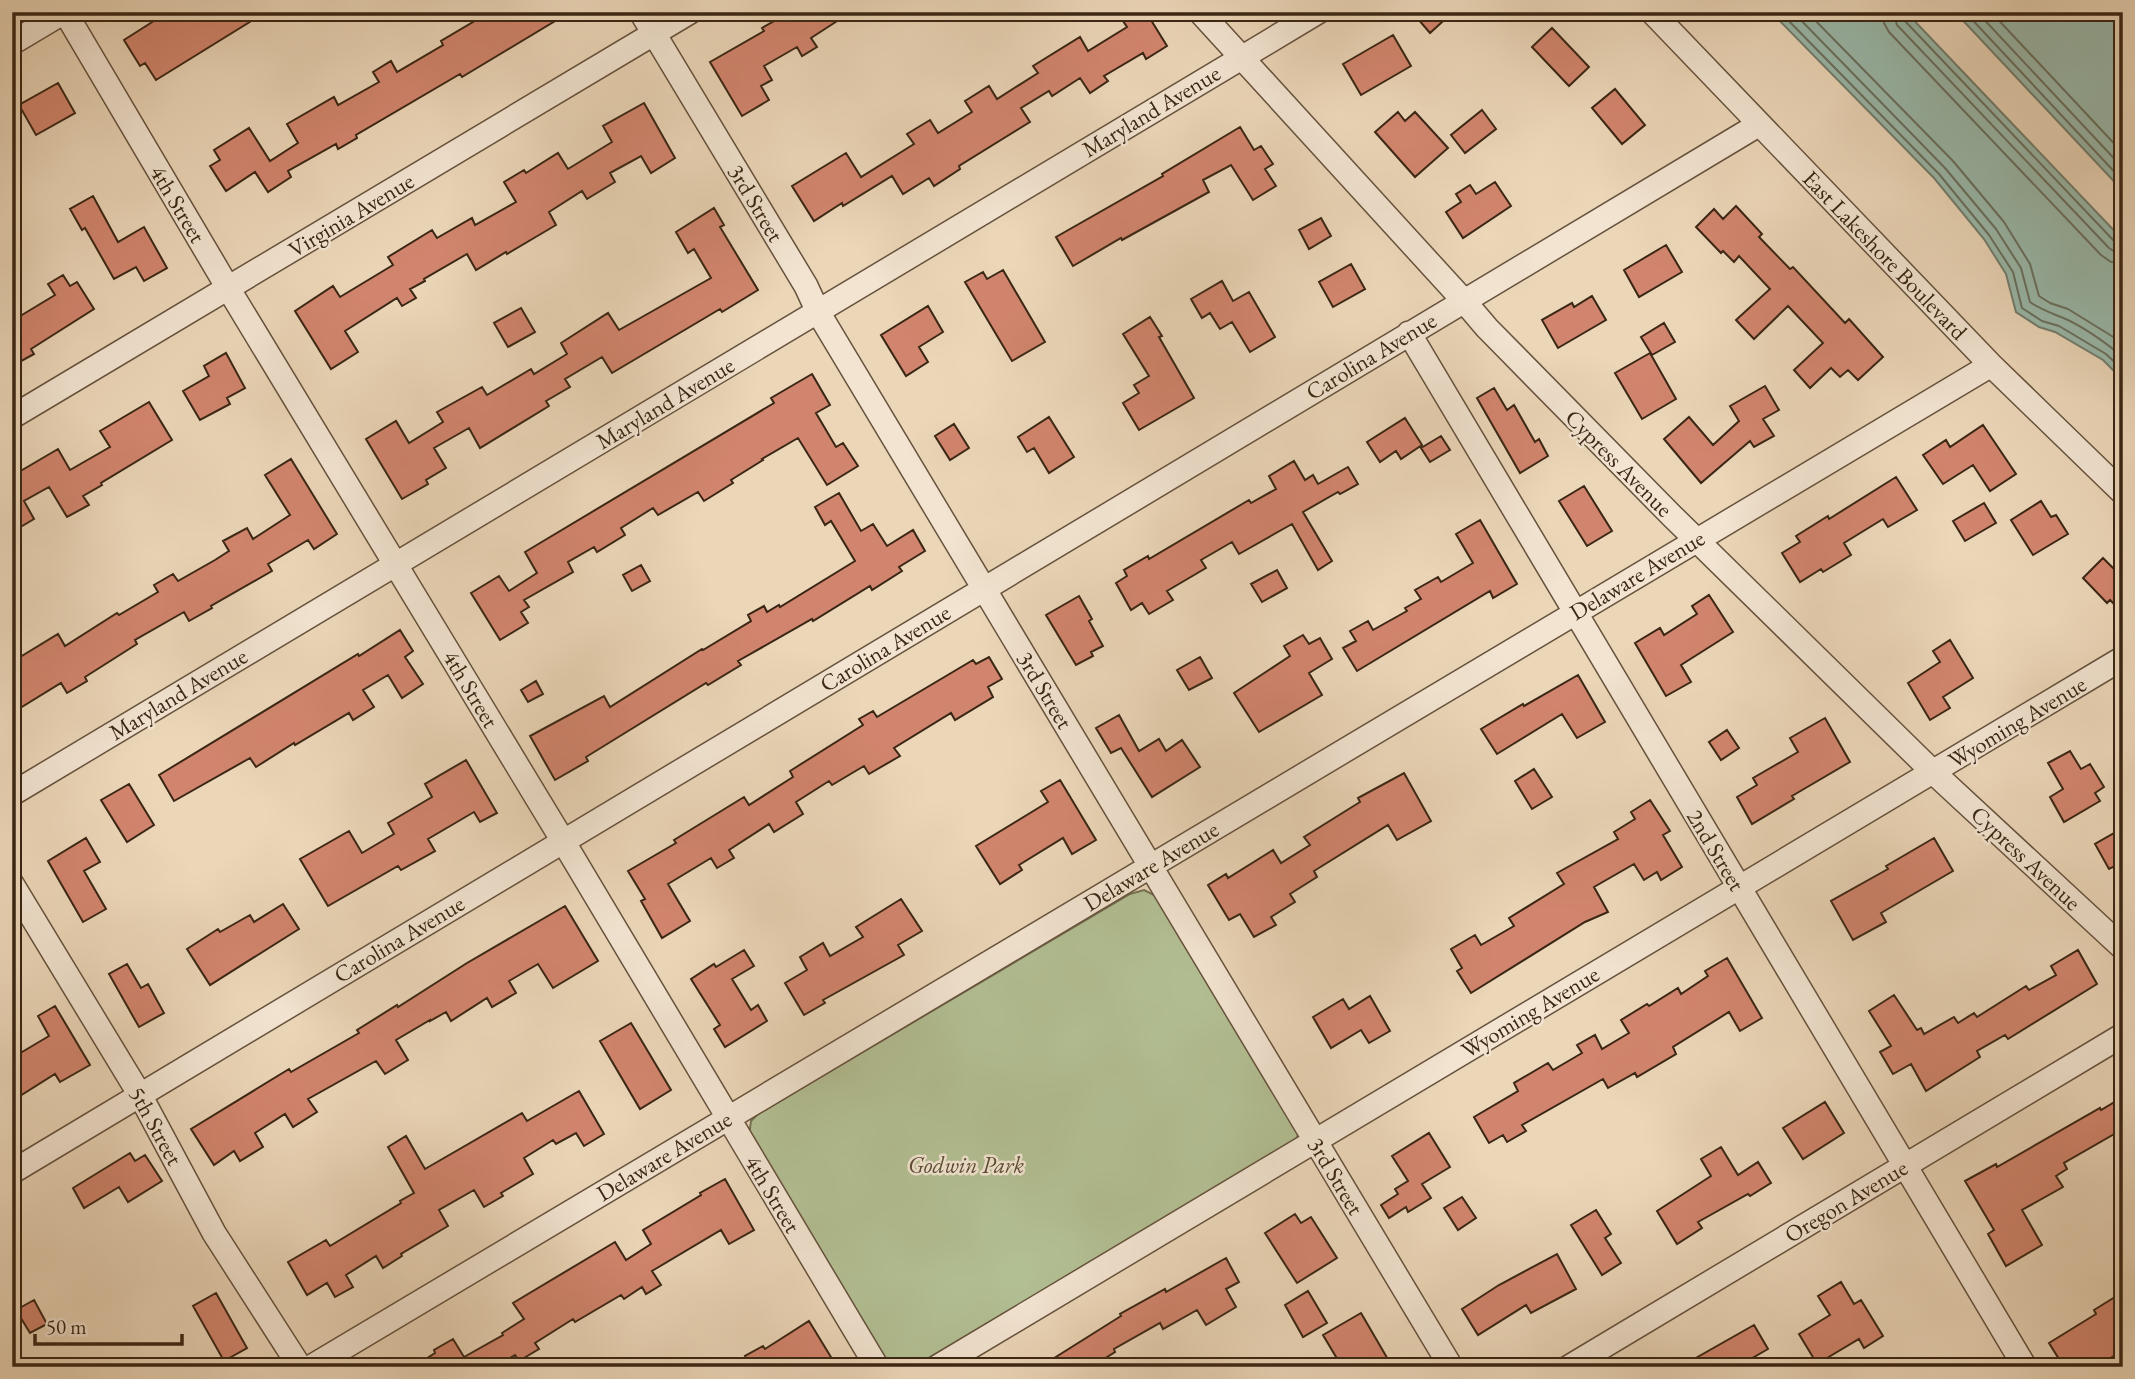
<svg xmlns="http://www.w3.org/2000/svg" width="2135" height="1379" font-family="'EB Garamond',serif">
<rect width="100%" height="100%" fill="#ebd6b8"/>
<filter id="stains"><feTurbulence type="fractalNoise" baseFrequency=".00286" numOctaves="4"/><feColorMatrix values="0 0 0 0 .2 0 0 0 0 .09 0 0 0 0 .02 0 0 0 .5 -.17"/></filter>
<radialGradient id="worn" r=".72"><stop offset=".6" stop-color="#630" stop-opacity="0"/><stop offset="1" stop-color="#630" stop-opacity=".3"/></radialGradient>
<!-- green -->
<path fill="#b2bf93" stroke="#767254" stroke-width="2" d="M1144,890L1156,896L1299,1131L1296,1141L921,1367H887L749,1136L751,1121L758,1114L1130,894Z"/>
<!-- water -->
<path fill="#99b9ab" stroke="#737e6f" stroke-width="2" d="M1771,12H1906L2123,240V380L2103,360L2055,332L2039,327L2016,312L2006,274L1984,239L1934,178Z
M1955,12H2123V191Z"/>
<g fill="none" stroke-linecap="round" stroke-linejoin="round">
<!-- shore -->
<path stroke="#6a7060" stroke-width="2" d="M1780,12L1939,174L1989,235L2013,272L2022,308L2042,321L2059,326L2106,354L2123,370
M1793,12L1945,168L1996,229L2021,268L2030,302C2040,309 2049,312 2061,317C2079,324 2109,344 2123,358
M1807,12L1953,161L2004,222L2030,264L2039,296L2050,303L2068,309L2123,343
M1883,12L1884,23L1889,32L2101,255L2111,262L2123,263
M1893,12L1897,25L2109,248L2115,252L2123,253
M1902,12L1904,20L2115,242L2123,244
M1965,12L2123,181
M1977,12L2123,168
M1991,12L2123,153"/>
</g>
<!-- building -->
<path fill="#d2856e" stroke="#3a2614" stroke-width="2" d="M168,12H266L156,80L145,63L140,66L124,40Z
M490,12H570L462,77L460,74L356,135L357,138L338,149L336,144L288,171L291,177L268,192L255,172L226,191L210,166L220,160L214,150L249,128L270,161L298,143L287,124L334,97L338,105L379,82L373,72L391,61L397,72L443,45L441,41Z
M790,12H851L811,38L817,47L802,56L797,47L764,66L772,80L761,86L769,100L742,116L710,62L764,31L762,28Z
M1117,12H1146L1167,46L1146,59L1143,53L1104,76L1108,81L1090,93L1080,78L1052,96L1049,91L1021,108L1030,122L959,166L960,169L934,186L929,178L903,194L892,176L843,206L842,203L814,221L792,186L846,153L861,177L914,144L907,134L930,120L938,133L972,112L965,101L989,86L997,99L1038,73L1033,66L1080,37L1088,51L1127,27Z
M1412,12H1453L1430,33Z
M1552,28L1589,67L1569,86L1532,47Z
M1393,35L1411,66L1361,95L1343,64Z
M58,83L75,113L36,135L19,105Z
M1615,89L1645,125L1622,144L1592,108Z
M644,103L675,158L651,173L641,156L610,173L615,182L587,199L582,191L549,212L556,225L507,254L506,252L476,270L467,254L424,279L425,281L410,289L416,298L402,306L397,298L345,331L358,352L331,369L295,311L333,286L340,297L393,265L388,257L432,230L437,238L472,218L475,225L516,202L504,182L524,170L526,173L558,153L568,169L612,142L603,126Z
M1482,110L1496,129L1465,153L1451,135Z
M1398,112L1405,121L1415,112L1448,148L1415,177L1375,132Z
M1240,127L1254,150L1261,146L1273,164L1265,169L1276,186L1253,200L1231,165L1203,180L1209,192L1122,240L1121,238L1073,266L1056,237L1163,176L1162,174Z
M1495,182L1511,206L1463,238L1446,212L1461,202L1456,194L1470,185L1476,194Z
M93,196L118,242L144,227L167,268L144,281L136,267L114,279L85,228L82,230L70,209Z
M1736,206L1762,234L1759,237L1790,269L1793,267L1845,323L1849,319L1883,357L1858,380L1848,370L1840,377L1831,368L1810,388L1794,370L1823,343L1788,306L1754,339L1736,320L1770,289L1739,256L1734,262L1723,251L1721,253L1696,227L1714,209L1723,219Z
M714,208L724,225L720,227L758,290L722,312L720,309L612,373L602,357L565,379L570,387L546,401L549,406L480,448L469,428L434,448L446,468L426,480L428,484L402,499L366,439L396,421L409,443L443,422L437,412L482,387L487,395L531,369L534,374L567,354L561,343L608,313L619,330L711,278L694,249L688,253L676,232Z
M1321,218L1331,236L1309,249L1299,230Z
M1666,245L1682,272L1639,297L1624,270Z
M1351,264L1365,289L1333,307L1319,282Z
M1003,270L1045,342L1012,361L965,282L983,272L987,279Z
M63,275L70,286L77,282L94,309L31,349L34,354L12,366V321L55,295L48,284Z
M1222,281L1233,301L1249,292L1275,337L1250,352L1232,322L1220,329L1210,313L1202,318L1191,299Z
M1592,296L1606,320L1558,348L1542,320L1572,303L1574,307Z
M928,306L943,332L919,347L928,362L906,376L881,335Z
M521,308L535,332L508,347L494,323Z
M1150,317L1162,336L1159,337L1194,398L1139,430L1123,403L1139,393L1134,385L1149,376L1123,334Z
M1664,323L1675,342L1652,355L1641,337Z
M226,353L245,388L227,398L230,404L200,420L183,391L209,376L204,366Z
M1650,353L1676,399L1642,419L1615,373Z
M812,374L830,405L816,413L836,447L843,443L858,466L827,485L798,438L762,459L763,460L731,480L733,483L704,501L698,492L658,515L653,508L621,528L625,535L597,552L594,547L568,562L573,572L524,600L529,607L521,612L528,623L500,640L471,593L499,576L509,591L537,573L525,552L774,403L771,398Z
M1765,386L1779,410L1763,419L1774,436L1754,447L1750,441L1701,483L1664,439L1689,417L1713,445L1739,421L1730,406Z
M1494,388L1507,410L1514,405L1535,442L1539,439L1548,456L1520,473L1477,398Z
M149,402L172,440L101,483L102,485L83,496L89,505L67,517L49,487L24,501L34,519L12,532V476L58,449L70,470L110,447L100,431Z
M1049,417L1074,457L1049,473L1034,448L1027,452L1018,437Z
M1405,418L1422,445L1401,459L1396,451L1380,462L1367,442Z
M954,424L969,448L950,460L935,436Z
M1983,425L2016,474L1990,491L1973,465L1943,484L1923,455L1946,440L1950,447Z
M1441,436L1450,450L1430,462L1421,448Z
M291,459L337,534L314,549L308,540L268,564L272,571L211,606L212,608L189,621L184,612L135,640L137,644L85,677L87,681L67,693L61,683L12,713V662L58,634L65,646L117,613L119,615L158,592L154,585L173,574L178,581L215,560L229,551L223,541L247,528L253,539L290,515L265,475Z
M1294,461L1305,480L1313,475L1318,484L1348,467L1358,484L1340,494L1338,492L1303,512L1332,561L1318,570L1292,524L1239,554L1232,542L1201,560L1206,568L1167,591L1173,600L1149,614L1142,603L1131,610L1116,583L1127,576L1124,570L1148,556L1149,559L1249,500L1251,503L1276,489L1269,476Z
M1896,477L1917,510L1888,527L1883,519L1844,543L1851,555L1823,572L1821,569L1800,582L1782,553L1800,542L1796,536L1828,516L1829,519Z
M1584,486L1612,531L1587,546L1559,501Z
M839,493L861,531L873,524L887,546L913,530L925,551L899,567L902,571L872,590L870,586L813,621L812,619L738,661L741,665L708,685L706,683L586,757L588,761L555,780L530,736L604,696L610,707L702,649L703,650L751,621L748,615L764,606L767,612L779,605L780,607L855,561L831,521L825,525L815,507Z
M2041,501L2051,517L2056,515L2068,534L2033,555L2011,520Z
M1984,503L1996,523L1965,541L1953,521Z
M1480,520L1517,584L1493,598L1490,591L1357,671L1343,648L1356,641L1350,631L1368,621L1373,630L1407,611L1405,608L1421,599L1415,590L1438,577L1441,582L1473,563L1456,534Z
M2103,558L2123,578V613L2110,600L2107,603L2083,578Z
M641,565L650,581L632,591L623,575Z
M1277,570L1287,588L1262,602L1251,584Z
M1709,595L1733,632L1681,665L1691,682L1666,696L1635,643L1660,628L1664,635L1697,614L1692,606Z
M1079,596L1092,619L1089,621L1103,646L1091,652L1093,656L1076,665L1046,615Z
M400,630L413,651L405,657L423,684L402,698L388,675L363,690L374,707L353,720L349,713L295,745L294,743L256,767L250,758L174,801L159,775L358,654L359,656Z
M1303,635L1309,644L1320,638L1332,659L1309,673L1322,695L1259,732L1234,693L1290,656L1284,646Z
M1950,640L1973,678L1943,697L1950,708L1930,720L1908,683L1940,662L1933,651Z
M989,657L1002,679L988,687L993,697L955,720L951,713L894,748L900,756L869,774L864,766L832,785L829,781L796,802L803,814L774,832L769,824L729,850L734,858L717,868L711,858L668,884L690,921L662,938L641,901L645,899L628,871L676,843L674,840L744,797L749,805L793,777L790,771L863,725L859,719L873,711L877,717L973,660L976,664Z
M1200,657L1212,678L1189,690L1177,670Z
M1578,675L1605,722L1577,738L1562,714L1497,754L1481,729L1523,704L1524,706Z
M536,681L543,694L528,702L521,690Z
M1119,715L1139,751L1159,739L1166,751L1182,740L1200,767L1152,797L1121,748L1111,753L1096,728Z
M1825,718L1850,762L1792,796L1794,799L1752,824L1737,797L1757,785L1753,778L1798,752L1790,738Z
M1727,730L1739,748L1721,760L1709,742Z
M2070,751L2081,769L2090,764L2104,787L2095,793L2100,801L2064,822L2050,797L2063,789L2048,763Z
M466,760L497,813L480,822L474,812L428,839L435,851L401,870L398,866L328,906L300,859L349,831L362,853L394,834L388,823L432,797L425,784Z
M1534,769L1552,797L1532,809L1515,781Z
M1404,773L1431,821L1397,840L1388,825L1314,871L1317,877L1290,894L1295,902L1271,917L1276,925L1254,937L1240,914L1229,920L1208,885L1226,874L1228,878L1273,850L1281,863L1310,845L1304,837L1360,802L1358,798Z
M1060,780L1096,840L1072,854L1063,838L1019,865L1022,870L1000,884L976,846L1048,802L1041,791Z
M129,784L154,825L127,842L101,800Z
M1650,800L1670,831L1663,835L1682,867L1661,880L1657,872L1644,880L1634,864L1594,887L1608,912L1585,922L1471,993L1457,971L1462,968L1451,949L1475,935L1481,945L1514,926L1509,918L1564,884L1557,873L1618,839L1614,832L1635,819L1631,812Z
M2123,828V862L2109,869L2095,844Z
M86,838L100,862L84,871L106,909L83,922L48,861Z
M1934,838L1953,871L1881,913L1886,922L1853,940L1831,901L1888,869L1886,866Z
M901,899L922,931L898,945L904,955L823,1000L825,1003L804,1015L785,983L807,970L800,957L823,943L830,956L863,937L856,927Z
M283,904L299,929L210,985L187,949L218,929L220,932L250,915L254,922Z
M565,906L598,961L553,988L538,964L509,981L516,993L492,1007L487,998L451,1021L446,1012L430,1021V1020L396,1040L408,1060L385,1074L376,1061L308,1099L317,1112L293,1127L285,1114L255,1133L263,1147L240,1161L234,1151L214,1165L191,1129L289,1069L291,1072L359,1033L357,1030L397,1005L398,1007L467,963Z
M744,950L754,966L732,979L751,1010L758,1005L767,1021L725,1047L714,1029L720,1025L691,979L714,964L716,967Z
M2078,950L2097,984L2008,1039L2005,1035L1977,1051L1980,1057L1926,1091L1911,1064L1893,1074L1880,1052L1891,1046L1869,1011L1894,995L1917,1030L1921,1028L1924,1034L1954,1017L1958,1023L1974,1013L1977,1017L2026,986L2029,990L2056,975L2051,966Z
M1727,958L1762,1018L1740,1031L1729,1012L1673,1047L1676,1054L1637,1077L1635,1073L1608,1088L1603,1079L1522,1125L1526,1131L1507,1142L1503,1135L1489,1143L1474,1117L1518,1091L1514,1083L1548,1063L1553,1070L1582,1053L1577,1045L1595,1035L1602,1049L1629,1033L1621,1020L1647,1004L1649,1006L1678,988L1681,994L1708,976L1705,971Z
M127,964L141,988L148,984L164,1013L139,1027L109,974Z
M1370,996L1390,1031L1369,1043L1361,1030L1331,1048L1313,1017L1343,999L1349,1009Z
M55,1006L90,1065L60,1082L55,1074L12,1101V1058L49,1036L38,1016Z
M631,1023L671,1090L640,1109L600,1041Z
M579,1091L604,1134L584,1146L576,1133L556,1144L553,1140L524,1158L533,1174L501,1193L503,1196L484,1207L474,1190L439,1210L448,1226L401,1254L402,1256L383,1268L376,1256L346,1275L353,1287L335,1297L327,1283L307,1295L288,1262L326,1240L330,1246L401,1203L400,1201L414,1193L388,1147L406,1136L425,1169L522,1113L527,1121Z
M2123,1097V1129L2064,1163L2067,1169L2056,1176L2063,1187L2022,1210L2042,1245L2006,1266L1988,1234L1994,1230L1965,1181L1996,1164L1997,1167L2100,1108L2101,1110Z
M1825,1102L1844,1133L1803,1159L1783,1128Z
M1429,1133L1450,1167L1422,1184L1431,1198L1408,1212L1406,1207L1389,1218L1381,1205L1398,1194L1395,1189L1408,1181L1392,1156Z
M1721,1147L1738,1175L1758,1162L1771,1183L1750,1196L1748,1194L1698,1222L1702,1228L1677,1244L1657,1211L1711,1176L1701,1159Z
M130,1153L135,1161L145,1155L162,1181L128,1202L119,1187L84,1208L73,1188Z
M725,1179L754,1230L729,1244L721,1230L652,1271L661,1285L646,1294L642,1287L624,1299L621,1295L575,1322L573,1319L535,1343L539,1349L519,1361L515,1355L495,1367H413L435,1353L434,1350L453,1339L464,1357L503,1335L502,1333L524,1319L513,1303L615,1242L626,1260L651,1244L643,1230L701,1195L700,1193Z
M1462,1197L1476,1218L1458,1230L1444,1208Z
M1596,1210L1611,1234L1605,1238L1621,1263L1602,1275L1571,1225Z
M1295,1214L1301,1223L1311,1217L1337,1258L1297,1283L1265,1233Z
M1557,1254L1576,1289L1531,1313L1526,1305L1478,1335L1462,1309L1499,1285Z
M1226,1258L1239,1282L1226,1289L1236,1307L1206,1325L1197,1310L1163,1329L1160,1323L1114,1349L1115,1352L1091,1367H1040L1121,1316L1120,1314L1165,1289L1166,1292Z
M1841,1282L1854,1304L1861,1300L1883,1336L1864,1348L1859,1339L1817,1364L1799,1334L1830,1315L1818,1296Z
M1308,1291L1327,1323L1303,1337L1285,1305Z
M2123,1292V1350L2112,1357L2114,1361L2104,1367H2064L2049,1343L2096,1314L2094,1310Z
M216,1293L247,1348L224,1361L193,1306Z
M34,1300L47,1324L30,1333L16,1310Z
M1361,1313L1386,1356L1392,1367H1342L1323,1335Z
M809,1321L837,1367H751L745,1356L763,1346L765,1349Z
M1754,1325L1768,1349L1749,1360L1752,1367H1680Z"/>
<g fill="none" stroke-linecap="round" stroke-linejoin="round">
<defs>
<path id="minor" d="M65,12L228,288L563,841L877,1367
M641,12L806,286L818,312L1451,1367
M1200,12L1464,301L1487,328L1672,516L1933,772L2123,948
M1652,12L1991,365L2123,493
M12,43L64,12
M1409,333L2025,1367
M12,417L690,12
M12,794L1318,12
M12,884L140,1095L214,1233L300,1367
M12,1172L1758,125
M311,1367L1991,365
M937,1367L2123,658
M1569,1367L2123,1035"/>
</defs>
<!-- minor casing -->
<use href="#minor" stroke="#66523d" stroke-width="26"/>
<!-- minor -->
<use href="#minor" stroke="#f2e4d1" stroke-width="23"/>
</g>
<g text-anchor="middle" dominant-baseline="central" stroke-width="5" stroke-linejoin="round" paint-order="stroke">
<!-- street labels -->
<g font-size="23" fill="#3a2614" stroke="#f2e4d1">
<text transform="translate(1151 111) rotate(-31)">Maryland Avenue</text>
<text transform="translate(756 203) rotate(59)">3rd Street</text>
<text transform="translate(178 204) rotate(59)">4th Street</text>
<text transform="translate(351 215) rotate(-31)">Virginia Avenue</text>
<text transform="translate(1885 255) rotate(46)">East Lakeshore Boulevard</text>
<text transform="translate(1371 356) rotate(-31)">Carolina Avenue</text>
<text transform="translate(665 403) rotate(-31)">Maryland Avenue</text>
<text transform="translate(1619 463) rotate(45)">Cypress Avenue</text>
<text transform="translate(1637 575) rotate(-31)">Delaware Avenue</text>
<text transform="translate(885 648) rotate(-31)">Carolina Avenue</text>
<text transform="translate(471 689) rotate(59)">4th Street</text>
<text transform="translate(1045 690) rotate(59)">3rd Street</text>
<text transform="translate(178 694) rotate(-31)">Maryland Avenue</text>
<text transform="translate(2017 722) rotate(-31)">Wyoming Avenue</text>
<text transform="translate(1716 850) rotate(59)">2nd Street</text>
<text transform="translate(2026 858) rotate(43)">Cypress Avenue</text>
<text transform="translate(1151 866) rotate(-31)">Delaware Avenue</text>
<text transform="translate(399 939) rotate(-31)">Carolina Avenue</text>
<text transform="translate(1530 1012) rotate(-31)">Wyoming Avenue</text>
<text transform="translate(156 1126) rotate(61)">5th Street</text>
<text transform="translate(664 1156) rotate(-31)">Delaware Avenue</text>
<text transform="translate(1336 1176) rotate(59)">3rd Street</text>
<text transform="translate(773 1194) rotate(59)">4th Street</text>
<text transform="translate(1846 1201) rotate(-31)">Oregon Avenue</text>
</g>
<!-- park labels -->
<g font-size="23" font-style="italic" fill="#584c34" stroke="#f2e4d1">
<text x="966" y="1165">Godwin Park</text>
</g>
</g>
<!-- margin -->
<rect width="2135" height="1379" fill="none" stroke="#ebd6b8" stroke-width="42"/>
<rect x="14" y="14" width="2107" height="1351" fill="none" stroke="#3a2614" stroke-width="3.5"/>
<rect x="21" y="21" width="2093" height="1337" fill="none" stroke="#3a2614" stroke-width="2"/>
<!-- scale -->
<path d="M35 1334v10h147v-10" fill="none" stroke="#3a2614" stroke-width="3.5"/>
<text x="46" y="1334" font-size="21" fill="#3a2614" stroke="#f2e4d1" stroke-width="5" paint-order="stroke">50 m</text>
<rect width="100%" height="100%" filter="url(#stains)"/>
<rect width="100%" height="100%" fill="url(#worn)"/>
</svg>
